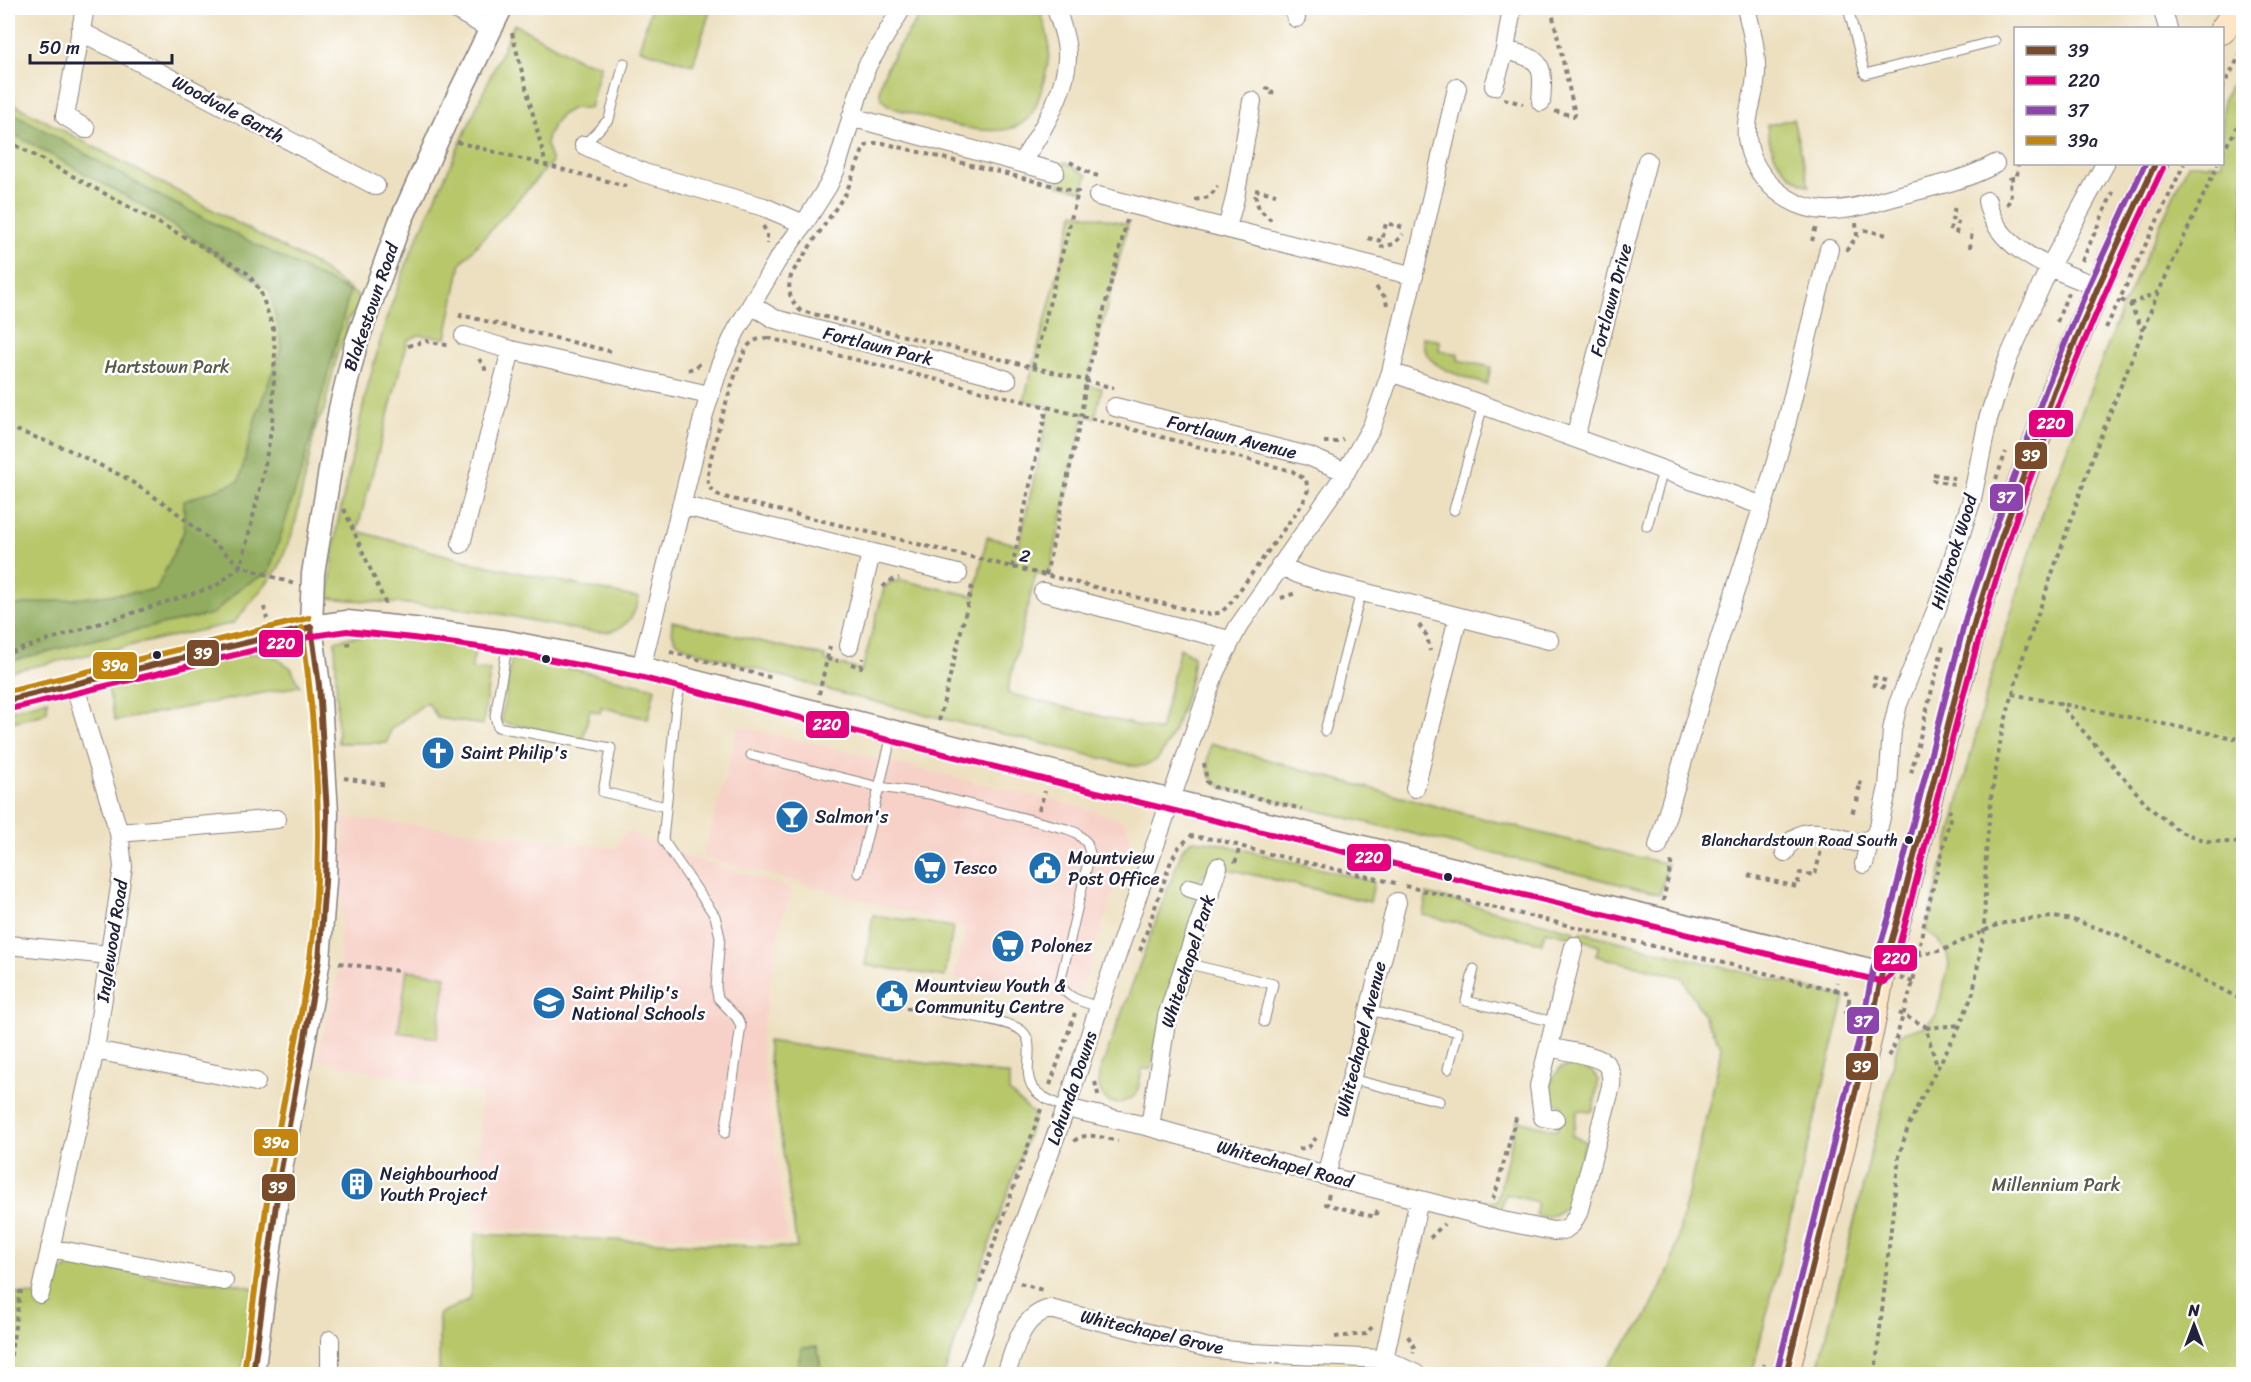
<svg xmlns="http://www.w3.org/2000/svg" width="2251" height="1382" font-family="Sriracha,sans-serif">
<rect width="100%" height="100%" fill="#fff"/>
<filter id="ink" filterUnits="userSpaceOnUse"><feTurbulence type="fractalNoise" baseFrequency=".0167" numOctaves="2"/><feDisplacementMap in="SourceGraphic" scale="12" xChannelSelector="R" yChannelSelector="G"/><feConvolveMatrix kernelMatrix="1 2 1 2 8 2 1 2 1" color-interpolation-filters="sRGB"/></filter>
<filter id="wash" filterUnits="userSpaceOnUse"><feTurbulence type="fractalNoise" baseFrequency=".008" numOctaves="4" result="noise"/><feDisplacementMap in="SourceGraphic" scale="24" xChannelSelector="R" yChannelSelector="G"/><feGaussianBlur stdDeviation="1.35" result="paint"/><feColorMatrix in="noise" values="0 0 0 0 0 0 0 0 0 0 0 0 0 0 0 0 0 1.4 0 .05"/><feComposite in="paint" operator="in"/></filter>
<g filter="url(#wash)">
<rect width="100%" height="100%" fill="#ede0c0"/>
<!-- built -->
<path fill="#f7d1c7" d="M739,726L1085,808L1125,822L1131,835L1085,981L1075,1007L953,979L967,928L703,857Z
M344,817L615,848L627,830L672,852L793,889L782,915L760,1041L788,1241L477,1228L481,1094L337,1065L317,1059L340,965Z"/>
<!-- green -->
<path fill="#b7c76a" stroke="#6c7452" stroke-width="1.5" d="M651,8H698L710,11L693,65L639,49Z
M926,8H1013L1015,12L1039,8C1052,42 1052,54 1042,88C1038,100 1035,113 1025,121C999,145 927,117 896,109C890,106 884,104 881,98C872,78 914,24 926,8Z
M514,24L582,61L601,65L590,108H573L561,115L554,124L548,135L546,144L552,162L461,263L446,338L419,335L408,340L357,531L475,563L639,598C635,614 629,626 612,631C591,637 515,616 489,612C437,604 381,603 328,598L337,526L367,389L386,320L411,252Z
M2243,63V1374H1817L1900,1034L1925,1026L1936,1015L1949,965L1947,954L1937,939L1926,931L1989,683L2046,502L2122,309L2188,164H2222L2223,100Z
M8,101L316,265L361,298L358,309L347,320V334L338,350L324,410L316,426L294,529L278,569L234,623L8,672Z
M1793,119L1809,186C1783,176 1769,153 1767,125Z
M1064,162L1087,175L1083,191L1058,185Z
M1074,212L1128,224L1087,385L1102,388L1095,418L1084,416L1049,576L1036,573L1007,693L1160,731L1180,648L1193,656C1195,677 1171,748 1155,761C1148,766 1141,766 1133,766L839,693L696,651C678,645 670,641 672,621L824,656L826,657L825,661L862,670L884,588L889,583L901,580L974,596L987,537L1019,545L1050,407L1024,400Z
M1423,337L1440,341L1439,350L1458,354V360L1491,367L1487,385C1463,376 1421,369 1423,337Z
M351,637L391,638L476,648L471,669L490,670L483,725L438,718L427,702L391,729L387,743H338L335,641Z
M249,654H270L291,668L300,686L115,721L108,688Z
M512,655L655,688L648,719L601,707L600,713L590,710L583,739L501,722Z
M48,700L47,711L41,715L8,723V711Z
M1211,743C1362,788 1514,828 1668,864L1660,894L1224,788C1204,779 1206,762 1211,743Z
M1192,840L1213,842L1374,882L1370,902L1219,867H1211L1190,890L1195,901V912L1151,1069H1142L1137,1094C1116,1111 1096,1103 1099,1074L1183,848Z
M1427,894L1575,931L1574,937L1545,931L1542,943L1423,915Z
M873,915L953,927L945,977L865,965Z
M1581,932L1845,997L1752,1374H1601L1645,1320L1671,1266L1718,1067L1721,1046L1682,977L1596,956L1599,945L1579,939Z
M407,970L446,976L437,1038L398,1032Z
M767,1041L1009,1075V1092L1035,1115L944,1374H822L817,1347L802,1349L795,1374H439V1314L470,1299L475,1234L797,1248Z
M1574,1065C1586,1067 1593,1070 1599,1080L1593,1110L1590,1112L1578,1110L1572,1136L1585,1141C1579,1168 1576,1224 1536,1216L1537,1202L1506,1194L1501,1208L1483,1203V1200L1495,1202L1497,1200L1517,1120L1557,1130L1562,1105L1553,1102L1549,1097V1085L1560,1068Z
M75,1263L186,1281L227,1282L254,1288L242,1374H8V1292L52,1297L54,1277Z"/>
<!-- forest -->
<path fill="#91ac5e" stroke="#5a674c" stroke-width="1.5" d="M8,110L158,195L350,292L303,466L269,572L240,588L213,614L100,638L8,662V606L156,590L184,531V501L239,481L256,416L282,346L270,290L140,204L8,131Z
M817,1347L822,1374H795L802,1348Z"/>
</g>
<g filter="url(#ink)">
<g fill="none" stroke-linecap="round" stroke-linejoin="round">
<defs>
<path id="service" d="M1848,8L1865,74L1995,41
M584,145L609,119L624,63
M1454,510L1483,405
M1647,526L1663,471
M508,642L495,716L498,727L611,748L603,792L666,807
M682,678L676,706L663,840L715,916L720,937L716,987L718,998L737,1018L741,1026L725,1133
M1325,731L1361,592
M751,755L879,787L929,794L1067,829L1077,833L1087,843L1090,853L1060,983C1066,999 1084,1002 1099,1007
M858,873L893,731
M1185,963L1273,984L1264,1022
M1474,969L1466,1001L1554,1022
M1369,1010L1458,1032L1448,1069
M944,1012C962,1015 1009,1020 1022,1031C1038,1045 1020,1072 1034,1089C1041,1098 1056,1103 1066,1108
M1351,1079L1440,1101"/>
<path id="minor" d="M85,8L65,116L86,129
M453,8L490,29
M1294,8L1296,18
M1746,8C1752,31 1759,59 1755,84C1752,103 1745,119 1747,138C1752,179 1792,213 1833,210C1859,209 1884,199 1909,193C1939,185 1968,179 1995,164
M2162,8L2168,28
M80,31L376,186
M1505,50C1543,59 1544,64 1541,102
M1494,86L1505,50L1512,8
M851,117L1055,172
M584,145L644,173L764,207L804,224
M1021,163C1040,135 1069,88 1067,53C1067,38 1060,22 1056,8
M1098,196L1414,276
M1987,201C1996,252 2057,270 2098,287
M1227,228L1235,198L1252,101
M751,305L775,319L989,374L1007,380
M464,336L511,350L709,395
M1391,372L1763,506
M1115,407L1308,456L1346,472
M1575,438L1647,161
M681,505L958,574
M461,544L511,350
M1280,565L1298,574L1320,581L1549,640
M1043,592L1229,640
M849,646L871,553
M641,668L704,414L720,365L736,331L777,261L804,224L828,186L836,169L867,66L902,8
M1415,788L1458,618
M119,833L277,819
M1658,846L1710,668L1766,496L1784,433L1829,249
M1785,852C1799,820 1828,836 1855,842H1862L1870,839
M1864,864L1870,839L1875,835L1879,826L1888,787L1892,730L1898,704L1937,608L1972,499L1988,419L2008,359L2050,266L2105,164
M1190,888L1210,894
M8,945L109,955
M95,1050L256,1082
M1066,1108L1150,1127L1326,1176L1503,1221L1553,1231L1564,1230L1572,1224L1578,1213L1611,1086C1612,1078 1611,1069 1605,1063C1594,1054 1563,1051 1549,1047
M1555,1119L1543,1117L1539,1086L1574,946
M1150,1127L1167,1016L1218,867
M1326,1176L1397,902
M50,1248L224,1281
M40,1294L95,1050L123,867L119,833L74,683
M1384,1359L1419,1200
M330,1374V1340
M968,1374L1066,1108L1099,1007L1215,672L1238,627L1341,480L1372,426L1391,372L1457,88
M1006,1374C1015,1349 1020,1316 1050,1309L1209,1348L1251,1353L1384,1359L1416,1374"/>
<path id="tertiary" d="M8,700L311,627L347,622L414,629L508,642L641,668L1053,772L1882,973
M253,1374L280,1175L319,960L325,882L327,813L319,685L311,627L313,574L340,409L356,344L399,225L444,125L501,8"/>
<path id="secondary" d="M2222,31L2238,8
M1786,1374L1870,1033L1882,973L1899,915L1975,620L2002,535L2054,392L2098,287L2155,164"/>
</defs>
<!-- service casing -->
<use href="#service" stroke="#88817e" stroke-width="11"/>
<!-- minor casing -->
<use href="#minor" stroke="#88817e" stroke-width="20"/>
<!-- tertiary casing -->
<use href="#tertiary" stroke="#88817e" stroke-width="25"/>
<!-- secondary casing -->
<use href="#secondary" stroke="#88817e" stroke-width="28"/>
<!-- path -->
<path stroke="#88817e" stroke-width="4" stroke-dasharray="4.5 4.5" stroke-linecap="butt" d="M1551,8L1575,114L1574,116L1554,111
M512,33L546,165
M1265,88L1273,90L1271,99
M2222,88L2244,48
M1504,99L1523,104
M8,141L214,253L247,273L260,290L273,328L275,352L272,426L262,480L241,566L216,586L8,653
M457,142L626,186
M873,143H883L1078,192L1033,367L801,311C788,299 787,288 792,273L846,193L863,150L867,145Z
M2222,153L2244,116
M1070,162L1093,175L1101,176
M1255,190L1276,194
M1255,195L1259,209L1271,220
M1195,200L1209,197L1218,186
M2007,205L2011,198L2010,179L2017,177L2018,164
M763,226L767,233V244
M1864,230L1887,235
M1950,230L1955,206
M1956,234L1959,216
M1368,238L1382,241L1386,223L1406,228
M1812,241L1816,226
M1380,247L1394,244L1403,234
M1970,248L1972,230
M1846,251L1857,236L1856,223
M2082,261L2113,192
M1376,287L1385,297L1387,305
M2121,300L2130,304L2143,331
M2130,304L2159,292
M460,318L461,315L613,352
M2057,322L2068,293
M2106,328L2184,164
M768,338L1047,407L1292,471L1306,480L1308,490L1303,503L1229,605L1220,613L1206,614L724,497C717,495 710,491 708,483C704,469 738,358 748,346C754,339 760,339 768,338Z
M408,346L426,341L451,346
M479,359L485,368V374
M1033,367L1114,388
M688,370L696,367L701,363
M8,427L67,449L126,478L171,508L241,566L294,584
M1324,442H1337L1343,439
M1933,474L1959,479
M1996,479L2006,452
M1932,480L1958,485
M344,509L387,607
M1012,567L1047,407
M1046,575L1081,417L1086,380L1127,220
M883,587L889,581L899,578
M1281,598L1296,593
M264,607L267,619
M1419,625L1427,636L1430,651
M348,642L349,651
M670,652L773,678
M827,659L838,661
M851,664L861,667L863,658
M1873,677L1890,682
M1872,684L1885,688
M819,694L830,646
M2012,694L2244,740
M2058,702L2150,808L2180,832L2207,841L2244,843
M939,721L972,586
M1204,763L1207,782L1214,787L1302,809
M1911,773L1943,646
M344,778L387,785
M1858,783L1863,784
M1857,788L1863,790
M1855,799L1861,800
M1039,810L1045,791
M1851,810L1858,812
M1235,863L1240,846
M1748,875L1797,887L1800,873L1815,875L1821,850
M1405,886L1835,990L1837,982
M1663,901L1672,860
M1140,951L1171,861L1179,847L1191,836L1220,840L1257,851L1395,883
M1918,955L1943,950L1999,924L2020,920L2053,917L2073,920L2118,935L2244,1001
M339,963L398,971
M1900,978L1913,982
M1835,990L1846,992L1849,996V1002H1852
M1849,1002L1846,1012L1851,1020
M897,1007L932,1011
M1899,1013L1925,1026L1937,1066
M1926,1028L1960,1025
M1888,1056L1893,1049L1913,982L1923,928L1951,814L1949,810
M1095,1082L1099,1098
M1050,1085L1075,1013
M1074,1141C1086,1131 1103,1138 1118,1141
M1299,1149L1309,1147L1316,1138
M1329,1194L1326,1204L1375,1217L1378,1207
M1492,1199L1495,1195L1517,1114
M1430,1238L1444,1224
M980,1283L1041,1109
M1020,1283L1045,1291
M1408,1336L1415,1349L1413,1353
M1335,1337L1366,1334L1372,1327
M8,1374L20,1292H23
M1761,1374L1764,1364
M1875,1374L1899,1156L1908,1127L1919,1103L1960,1025L1973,993L1984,930L1986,854L1991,798L2002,732L2023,657L2093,456L2155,300L2218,164"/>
<!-- service -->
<use href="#service" stroke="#fff" stroke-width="9"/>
<!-- minor -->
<use href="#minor" stroke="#fff" stroke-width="18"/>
<!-- tertiary -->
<use href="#tertiary" stroke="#fff" stroke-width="22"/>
<!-- secondary -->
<use href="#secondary" stroke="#fde5c5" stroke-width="26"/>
<defs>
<path id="bus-1" d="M8,700L311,627
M253,1374L280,1175L319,960L325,882L327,813L319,685L311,627
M1786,1374L1870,1033L1882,973L1899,915L1975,620L2002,535L2054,392L2098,287L2155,164"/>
<path id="bus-2" d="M10,709L313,636L347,631L413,638L507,651L639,677L1051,781L1884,982L1891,975C1929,840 1958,702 2000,567C2043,430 2101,298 2163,168"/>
<path id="bus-3" d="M1777,1372L1861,1031L1873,970L1890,913L1966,617L1994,532L2046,389L2090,283L2145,164"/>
<path id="bus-4" d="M8,691L309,618
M244,1373C253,1307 261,1240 271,1174C282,1102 300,1031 310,959C325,850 317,737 302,628"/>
</defs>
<!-- bus-1 casing -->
<use href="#bus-1" stroke="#fff" stroke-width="10"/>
<!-- bus-2 casing -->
<use href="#bus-2" stroke="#fff" stroke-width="10"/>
<!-- bus-3 casing -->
<use href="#bus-3" stroke="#fff" stroke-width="10"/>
<!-- bus-4 casing -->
<use href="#bus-4" stroke="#fff" stroke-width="10"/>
<!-- bus-1 -->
<use href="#bus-1" stroke="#7a4b2a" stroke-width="6"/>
<!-- bus-2 -->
<use href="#bus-2" stroke="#e5007d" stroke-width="6"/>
<!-- bus-3 -->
<use href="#bus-3" stroke="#8e44ad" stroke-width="6"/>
<!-- bus-4 -->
<use href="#bus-4" stroke="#c2850f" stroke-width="6"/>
</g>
</g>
<!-- icons -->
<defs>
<symbol id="church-disc" viewBox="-11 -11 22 22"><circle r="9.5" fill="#1f6fb2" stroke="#fff"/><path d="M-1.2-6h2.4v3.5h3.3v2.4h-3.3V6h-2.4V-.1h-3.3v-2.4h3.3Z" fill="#fff"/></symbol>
<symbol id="bar-disc" viewBox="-11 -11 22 22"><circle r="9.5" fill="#1f6fb2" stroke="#fff"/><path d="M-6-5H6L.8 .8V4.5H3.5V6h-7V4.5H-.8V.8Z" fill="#fff"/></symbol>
<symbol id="supermarket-disc" viewBox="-11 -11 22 22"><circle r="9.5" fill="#1f6fb2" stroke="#fff"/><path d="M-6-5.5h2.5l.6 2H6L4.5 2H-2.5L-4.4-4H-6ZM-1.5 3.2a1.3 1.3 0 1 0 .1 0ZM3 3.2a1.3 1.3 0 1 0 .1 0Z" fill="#fff"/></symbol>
<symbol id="civic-disc" viewBox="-11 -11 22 22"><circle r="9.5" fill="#1f6fb2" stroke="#fff"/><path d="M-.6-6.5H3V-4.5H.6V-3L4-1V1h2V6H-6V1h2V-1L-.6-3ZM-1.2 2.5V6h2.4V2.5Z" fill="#fff"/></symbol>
<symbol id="school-disc" viewBox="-11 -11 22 22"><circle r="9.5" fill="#1f6fb2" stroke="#fff"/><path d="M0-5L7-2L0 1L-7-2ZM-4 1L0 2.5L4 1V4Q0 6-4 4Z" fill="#fff"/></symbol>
<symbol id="building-disc" viewBox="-11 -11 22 22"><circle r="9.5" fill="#1f6fb2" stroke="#fff"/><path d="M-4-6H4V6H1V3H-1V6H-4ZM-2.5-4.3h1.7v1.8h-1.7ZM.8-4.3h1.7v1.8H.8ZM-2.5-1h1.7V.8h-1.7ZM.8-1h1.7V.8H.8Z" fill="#fff"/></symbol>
</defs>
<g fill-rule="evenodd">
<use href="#church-disc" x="419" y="734" width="38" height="38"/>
<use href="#bar-disc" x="773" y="798" width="38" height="38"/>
<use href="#supermarket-disc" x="911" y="849" width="38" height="38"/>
<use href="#civic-disc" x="1026" y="849" width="38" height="38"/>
<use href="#supermarket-disc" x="989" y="927" width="38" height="38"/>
<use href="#civic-disc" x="873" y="977" width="38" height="38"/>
<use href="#school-disc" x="530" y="984" width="38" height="38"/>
<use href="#building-disc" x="338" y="1165" width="38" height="38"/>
</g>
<!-- markers -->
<g fill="#22223b" stroke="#fff" stroke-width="2">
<circle cx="157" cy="655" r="5"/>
<circle cx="546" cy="659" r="5"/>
<circle cx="1909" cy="840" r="5"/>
<circle cx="1448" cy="877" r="5"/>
</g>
<g text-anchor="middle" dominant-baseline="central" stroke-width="5" stroke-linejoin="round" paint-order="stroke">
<!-- bus labels -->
<g font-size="16" fill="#22223b" stroke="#fff" text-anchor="end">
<text x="1898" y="840">Blanchardstown Road South</text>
</g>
<!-- street labels -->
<g font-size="18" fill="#22223b" stroke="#fff">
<text transform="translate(228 109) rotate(28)">Woodvale Garth</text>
<text transform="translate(1611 300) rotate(-75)">Fortlawn Drive</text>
<text transform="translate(371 307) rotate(-71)">Blakestown Road</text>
<text transform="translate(878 346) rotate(14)">Fortlawn Park</text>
<text transform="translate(1232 437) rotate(14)">Fortlawn Avenue</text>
<text transform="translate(1954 552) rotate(-73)">Hillbrook Wood</text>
<text transform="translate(1025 556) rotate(13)">2</text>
<text transform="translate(112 941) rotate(-81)">Inglewood Road</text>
<text transform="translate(1188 961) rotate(-72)">Whitechapel Park</text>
<text transform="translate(1361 1039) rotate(-76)">Whitechapel Avenue</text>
<text transform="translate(1072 1088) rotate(-71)">Lohunda Downs</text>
<text transform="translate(1285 1164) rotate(15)">Whitechapel Road</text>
<text transform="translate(1152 1332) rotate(13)">Whitechapel Grove</text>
</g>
<!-- park labels -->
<g font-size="18" fill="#565c4b" stroke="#fff">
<text x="167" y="367">Hartstown Park</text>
<text x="2056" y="1185">Millennium Park</text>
</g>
<!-- poi labels -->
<g font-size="18" fill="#22223b" stroke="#fff" text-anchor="start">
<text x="461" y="753">Saint Philip's</text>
<text x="815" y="817">Salmon's</text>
<text x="1068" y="858">Mountview<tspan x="1068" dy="21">Post Office</tspan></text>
<text x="953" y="868">Tesco</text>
<text x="1031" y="946">Polonez</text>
<text x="915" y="986">Mountview Youth &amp;<tspan x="915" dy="21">Community Centre</tspan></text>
<text x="572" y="993">Saint Philip's<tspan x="572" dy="21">National Schools</tspan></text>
<text x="380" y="1174">Neighbourhood<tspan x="380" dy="21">Youth Project</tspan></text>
</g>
</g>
<g stroke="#fff" stroke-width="2">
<rect x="2028" y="409" width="46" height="29" rx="6" fill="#e5007d"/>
<rect x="2014" y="441" width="34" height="29" rx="6" fill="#7a4b2a"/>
<rect x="1989" y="483" width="35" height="29" rx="6" fill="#8e44ad"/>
<rect x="258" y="629" width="46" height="29" rx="6" fill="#e5007d"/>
<rect x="186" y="639" width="34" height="28" rx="6" fill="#7a4b2a"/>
<rect x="92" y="651" width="46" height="29" rx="6" fill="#c2850f"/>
<rect x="805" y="710" width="45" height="29" rx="6" fill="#e5007d"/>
<rect x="1346" y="843" width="46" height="29" rx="6" fill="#e5007d"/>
<rect x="1873" y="944" width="45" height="28" rx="6" fill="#e5007d"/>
<rect x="1846" y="1006" width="34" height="29" rx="6" fill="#8e44ad"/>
<rect x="1845" y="1052" width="34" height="29" rx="6" fill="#7a4b2a"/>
<rect x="253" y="1128" width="46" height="29" rx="6" fill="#c2850f"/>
<rect x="261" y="1173" width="35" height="29" rx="6" fill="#7a4b2a"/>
</g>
<g font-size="16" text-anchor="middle" font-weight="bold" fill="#fff">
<text x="2051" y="429">220</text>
<text x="2031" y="461">39</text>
<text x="2006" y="503">37</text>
<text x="281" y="649">220</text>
<text x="203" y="659">39</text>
<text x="115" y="671">39a</text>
<text x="827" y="730">220</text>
<text x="1369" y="863">220</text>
<text x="1896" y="964">220</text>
<text x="1863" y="1027">37</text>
<text x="1862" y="1072">39</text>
<text x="276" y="1148">39a</text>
<text x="278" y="1193">39</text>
</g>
<!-- margin -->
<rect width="2251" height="1382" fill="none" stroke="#fff" stroke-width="30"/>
<!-- legend -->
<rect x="2014" y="27" width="210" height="138" fill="#ffffff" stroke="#a7a7b1" stroke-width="1.5"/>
<rect x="2026" y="46" width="30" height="9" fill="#7a4b2a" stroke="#a7a7b1" stroke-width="1.5"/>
<text x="2068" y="57" font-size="18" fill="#22223b">39</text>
<rect x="2026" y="76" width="30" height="9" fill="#e5007d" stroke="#a7a7b1" stroke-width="1.5"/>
<text x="2068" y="87" font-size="18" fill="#22223b">220</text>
<rect x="2026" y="106" width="30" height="9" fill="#8e44ad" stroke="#a7a7b1" stroke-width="1.5"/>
<text x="2068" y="117" font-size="18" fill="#22223b">37</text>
<rect x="2026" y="136" width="30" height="9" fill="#c2850f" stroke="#a7a7b1" stroke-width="1.5"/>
<text x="2068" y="147" font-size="18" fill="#22223b">39a</text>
<!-- north arrow -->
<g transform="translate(2194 1325)" stroke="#ffffff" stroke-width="4.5" paint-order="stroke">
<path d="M0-4.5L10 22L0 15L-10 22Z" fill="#22223b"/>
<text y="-9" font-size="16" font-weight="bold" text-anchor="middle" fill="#22223b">N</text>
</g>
<!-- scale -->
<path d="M30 54v9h142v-9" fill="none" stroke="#22223b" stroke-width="3"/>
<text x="39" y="54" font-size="18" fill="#22223b" stroke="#ffffff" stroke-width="4.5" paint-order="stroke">50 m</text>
</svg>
